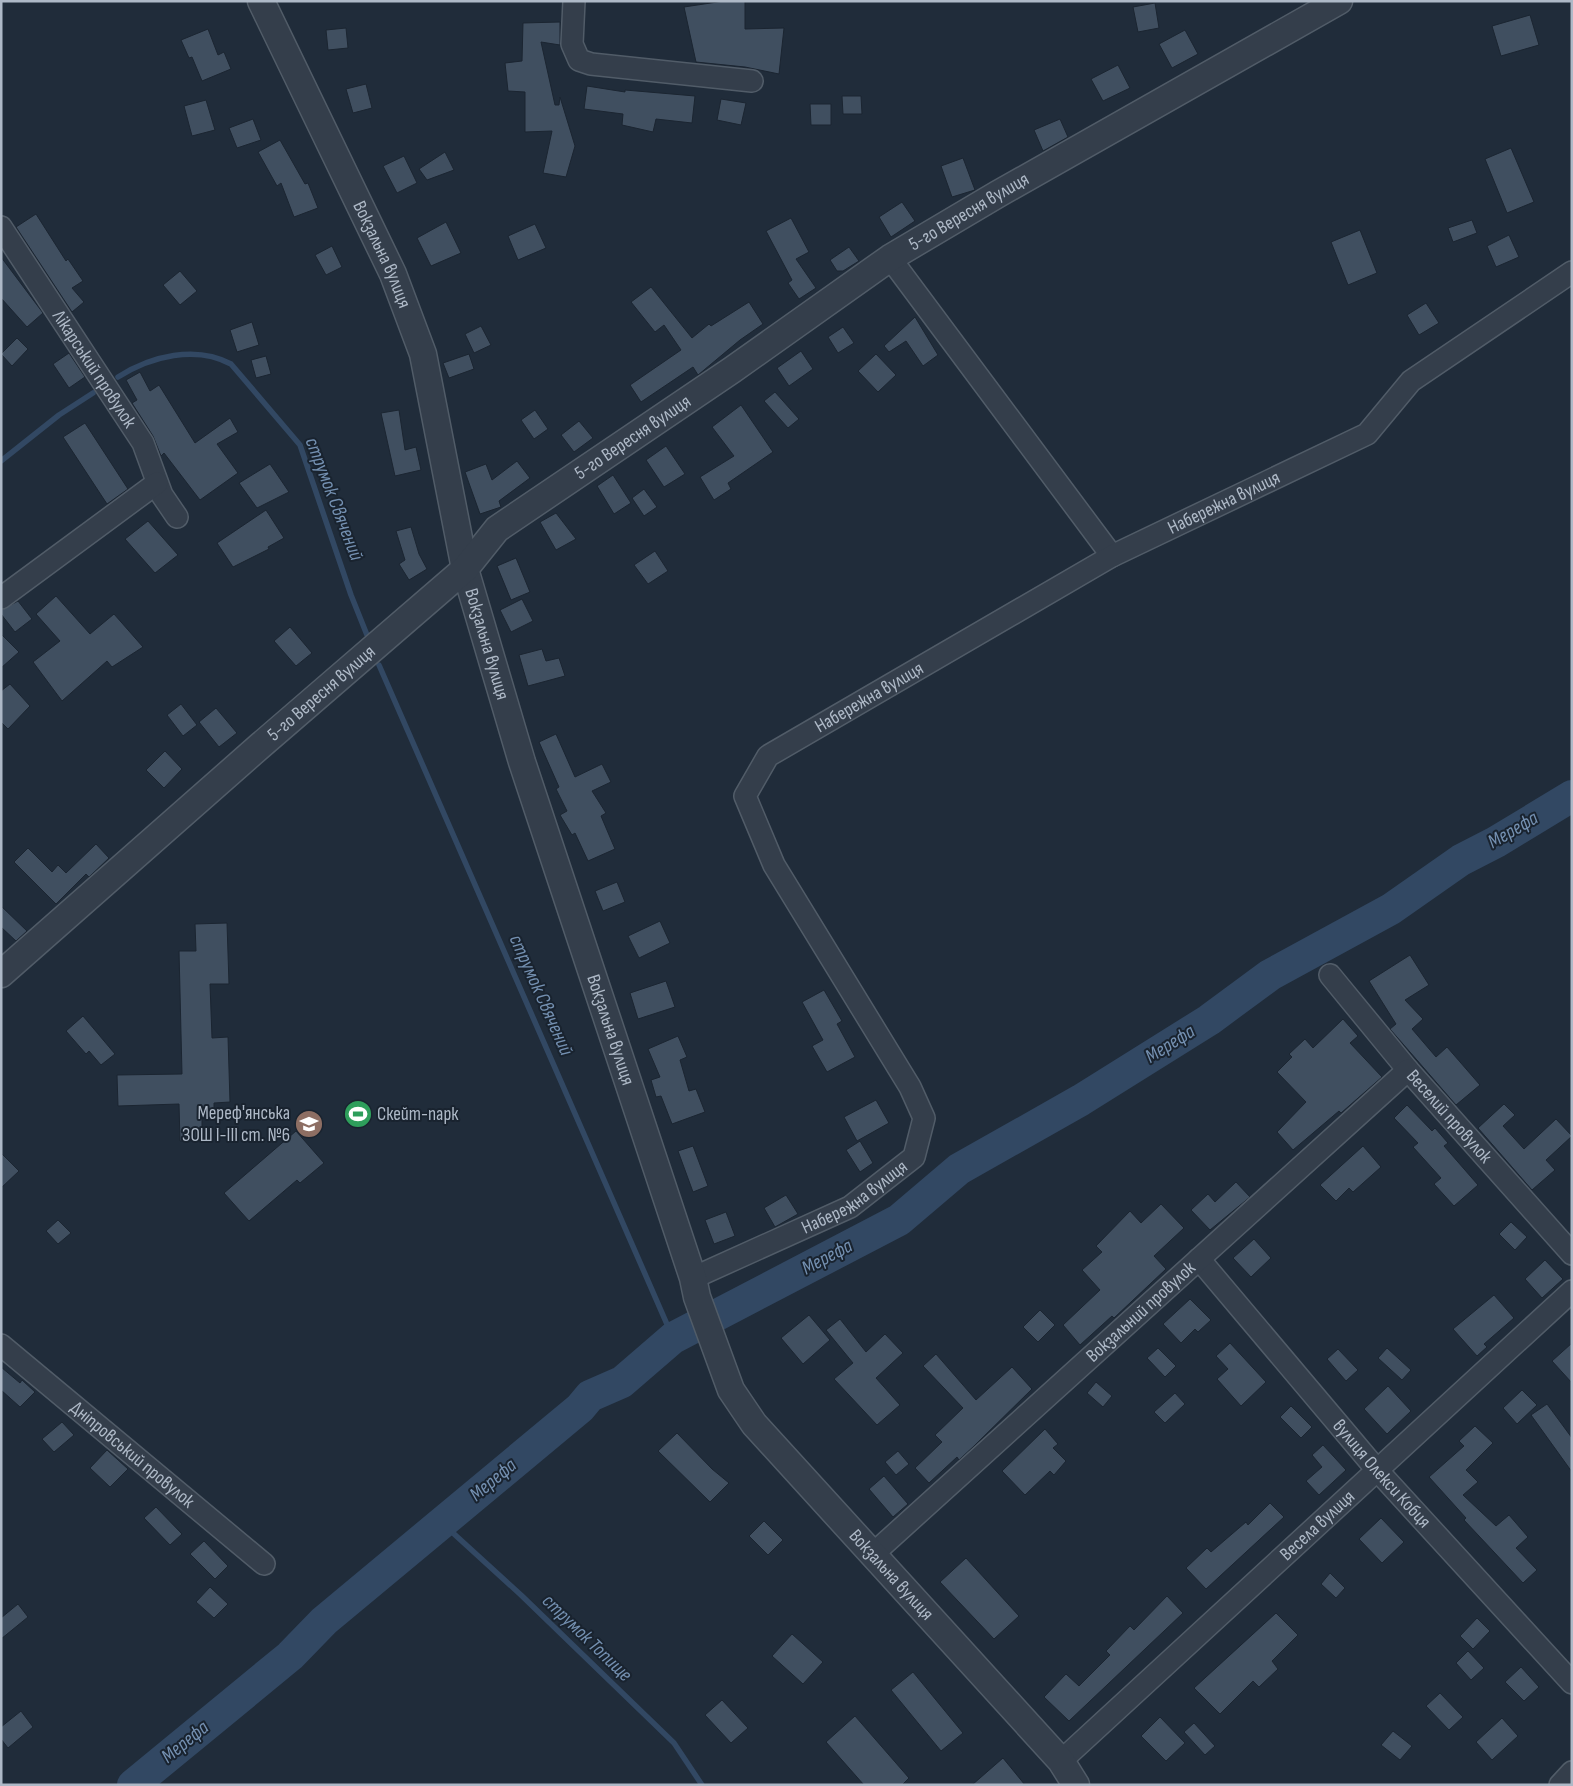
<svg xmlns="http://www.w3.org/2000/svg" width="1573" height="1786" font-family="'Sofia Sans Condensed',sans-serif">
<rect width="100%" height="100%" fill="#202c3a"/>
<g fill="none" stroke-linecap="round" stroke-linejoin="round">
<!-- stream -->
<path stroke="#324863" stroke-width="5.5" d="M118,377C151,356 196,345 231,364L300,445L351,595L367,635
M1,461L59,415L93,393
M379,665L673,1338
M442,1523L521,1595L674,1743L702,1785"/>
<!-- river -->
<path stroke="#324863" stroke-width="32" d="M133,1785L290,1656L324,1621L580,1408L590,1396L622,1382L673,1338L899,1220L959,1169L1081,1100L1209,1020L1270,975L1391,909L1461,860L1496,842L1572,796"/>
</g>
<!-- building -->
<path fill="#404f60" stroke="#1b2531" d="M724,1H745V29L784,28L779,74L745,67L696,62L684,7Z
M1155,3L1159,28L1138,32L1133,7Z
M1530,15L1539,45L1501,56L1492,26Z
M560,22V45L541,42L555,105H559L560,97L575,146L566,177L543,173L552,131L525,132V92L508,91L505,63L522,61L523,23Z
M346,28L348,48L328,50L326,30Z
M208,29L218,55L224,52L231,69L202,81L192,57L189,58L181,40Z
M1185,30L1198,54L1172,68L1159,44Z
M1118,65L1130,88L1103,101L1091,79Z
M366,84L372,108L353,113L346,89Z
M587,86L625,92V90L695,96L692,123L656,119L653,132L622,125L623,114L584,109Z
M842,96H861L862,114H843Z
M721,99L746,103L741,125L717,120Z
M206,100L215,130L192,136L184,106Z
M810,104H831V125H811Z
M253,119L261,140L237,148L229,128Z
M1060,119L1068,137L1043,151L1034,130Z
M280,140L305,184L308,183L318,208L294,217L281,183L277,186L258,152Z
M1511,148L1534,202L1507,213L1485,159Z
M445,152L454,170L427,180L419,169Z
M404,156L417,183L397,193L383,166Z
M963,158L975,190L952,197L941,166Z
M902,202L915,221L891,237L879,217Z
M36,214L66,261L68,259L83,281L72,288L84,302L72,312L16,227Z
M791,218L809,252L796,259L816,288L799,299L788,283L792,280L766,231Z
M1472,220L1477,233L1453,242L1448,228Z
M446,222L461,253L431,266L417,238Z
M535,224L546,248L518,260L508,236Z
M1360,230L1377,273L1348,285L1331,242Z
M1509,235L1519,257L1496,267L1487,246Z
M332,246L342,267L326,275L315,255Z
M849,247L859,261L843,271H837L830,260Z
M1,257L43,313L27,327L1,298Z
M180,271L197,291L180,305L163,285Z
M651,287L692,338L709,324L711,326L749,302L763,324L740,340L698,375L693,367L641,402L630,385L681,350L664,325L655,332L631,302Z
M1426,303L1439,323L1419,335L1407,315Z
M915,317L938,355L923,366L906,341L889,352L884,346Z
M252,322L259,345L237,352L230,330Z
M481,326L491,345L474,353L465,334Z
M843,327L854,343L838,353L828,337Z
M17,338L28,349L12,366L1,354Z
M801,351L813,369L789,386L777,368Z
M69,353L85,377L69,388L53,364Z
M469,354L474,369L449,378L443,363Z
M876,354L896,375L878,392L858,371Z
M266,356L271,374L256,378L251,360Z
M140,372L150,391L159,385L195,443L230,418L238,432L217,444L238,473L200,500L164,453L161,456L153,436L132,403L137,400L126,380Z
M775,392L799,419L788,428L764,401Z
M741,405L773,452L728,483L731,489L714,500L700,477L734,456L712,427Z
M399,410L405,450L416,447L421,470L395,476L381,413Z
M535,410L548,429L534,439L521,420Z
M579,421L593,438L574,452L561,435Z
M85,423L128,489L107,504L63,437Z
M666,446L685,474L664,487L646,460Z
M517,461L530,478L499,501L501,507L480,514L465,472L486,464L492,480Z
M270,464L289,492L257,508L239,483Z
M613,475L631,503L614,514L597,486Z
M644,489L657,507L644,516L632,498Z
M266,510L284,538L268,547L269,549L233,567L217,543Z
M556,513L576,539L556,550L540,522Z
M148,521L178,555L155,573L125,539Z
M411,527L419,554L427,569L409,580L399,564L405,560L396,531Z
M655,551L668,571L648,584L634,565Z
M516,558L530,592L511,600L497,566Z
M56,596L90,634L114,614L143,647L112,667L107,661L62,701L33,662L60,641L36,614Z
M522,599L533,621L511,632L500,610Z
M18,601L32,619L15,632L1,614V610Z
M290,627L312,653L296,666L274,641Z
M1,634L19,652L1,668Z
M542,649L546,661L559,658L565,676L528,686L519,655Z
M10,684L30,706L8,729L1,722V691Z
M181,704L197,725L183,736L167,715Z
M216,708L237,733L219,747L199,722Z
M556,734L575,777L602,764L611,782L592,791L606,813L601,816L615,849L588,861L575,833L572,835L560,815L567,811L556,789L559,787L539,742Z
M165,751L182,769L164,788L146,770Z
M96,844L109,858L89,877L86,874L56,904L14,862L28,848L52,872L58,865L66,873Z
M617,882L625,902L603,911L595,891Z
M1,906L27,931L16,941L1,927Z
M660,921L670,943L639,958L628,936Z
M227,923L229,984H210L212,1038L228,1037L230,1102L214,1103V1114L202,1115V1140L180,1141L179,1104L118,1106L117,1075L182,1074L179,951H196L195,924Z
M1410,955L1429,985L1405,1000L1423,1019L1412,1029L1436,1057L1447,1047L1480,1085L1456,1105L1390,1029L1396,1024L1369,981Z
M666,981L675,1007L638,1019L630,993Z
M824,990L842,1021L837,1024L855,1057L827,1072L812,1046L823,1040L802,1002Z
M83,1016L115,1054L101,1065L89,1051L86,1054L66,1031Z
M1343,1019L1358,1036L1350,1043L1382,1077L1341,1113L1339,1111L1293,1150L1277,1132L1306,1102L1277,1072L1292,1057L1289,1054L1305,1039L1313,1048Z
M678,1036L687,1057L680,1060L689,1091L696,1089L705,1112L672,1124L661,1096L656,1097L651,1080L660,1077L648,1049Z
M876,1100L889,1123L857,1141L844,1117Z
M1504,1104L1515,1115L1503,1126L1524,1149L1556,1119L1572,1136L1546,1160L1555,1170L1532,1190L1478,1128Z
M1407,1105L1432,1131L1435,1128L1448,1143L1444,1146L1478,1185L1454,1206L1434,1184L1441,1178L1413,1147L1418,1143L1394,1118Z
M296,1131L324,1163L300,1183L297,1180L249,1221L224,1193Z
M860,1141L873,1163L860,1172L846,1150Z
M693,1146L708,1186L693,1192L678,1151Z
M1363,1146L1381,1167L1353,1192L1349,1188L1336,1201L1320,1185Z
M1,1153L19,1171L1,1188Z
M1236,1182L1250,1197L1210,1230L1191,1210L1208,1194L1215,1202Z
M786,1195L798,1214L775,1227L764,1208Z
M1161,1204L1184,1228L1154,1256L1166,1269L1114,1318L1112,1316L1080,1345L1063,1325L1100,1290L1082,1270L1102,1252L1096,1246L1130,1211L1141,1223Z
M726,1212L735,1236L714,1244L705,1220Z
M58,1220L71,1233L58,1244L46,1231Z
M1511,1222L1527,1237L1515,1250L1499,1234Z
M1254,1239L1271,1258L1251,1277L1233,1258Z
M1545,1260L1563,1279L1542,1298L1525,1279Z
M1494,1295L1514,1318L1484,1344L1487,1347L1477,1356L1453,1329Z
M1190,1299L1211,1320L1198,1332L1195,1329L1181,1343L1163,1324Z
M1040,1310L1055,1325L1038,1342L1023,1327Z
M809,1315L830,1340L803,1364L781,1338Z
M840,1319L866,1352L885,1334L903,1353L876,1378L900,1405L877,1425L834,1379L853,1363L826,1330Z
M1230,1343L1266,1382L1241,1406L1217,1379L1228,1369L1216,1356Z
M1572,1343V1383L1552,1361Z
M1158,1348L1176,1366L1165,1377L1147,1358Z
M1387,1348L1411,1370L1402,1380L1378,1358Z
M1338,1349L1358,1370L1346,1381L1327,1359Z
M936,1354L976,1400L1012,1367L1032,1389L974,1446L959,1460L957,1457L929,1483L915,1468L942,1442L935,1435L963,1408L923,1366Z
M1,1367L20,1383L22,1380L35,1392L20,1407L1,1390Z
M1096,1382L1112,1396L1103,1407L1087,1393Z
M1388,1386L1411,1411L1387,1434L1364,1409Z
M1522,1390L1537,1405L1517,1424L1503,1408Z
M1175,1393L1185,1404L1165,1423L1154,1412Z
M1547,1404L1572,1438V1472L1531,1415Z
M1291,1406L1312,1427L1301,1438L1280,1417Z
M62,1422L74,1435L54,1452L42,1439Z
M1475,1426L1493,1443L1466,1470L1478,1482L1463,1495L1496,1526L1509,1515L1528,1537L1516,1548L1537,1570L1523,1583L1464,1520L1466,1518L1429,1477L1464,1446L1459,1441Z
M1045,1429L1058,1444L1053,1448L1066,1461L1054,1475L1050,1471L1025,1495L1002,1471Z
M677,1433L712,1469L729,1483L710,1502L658,1451Z
M1323,1445L1346,1470L1319,1495L1306,1481L1322,1467L1312,1455Z
M107,1450L128,1469L110,1487L90,1468Z
M898,1451L909,1464L896,1475L885,1462Z
M884,1476L908,1504L893,1517L869,1489Z
M1270,1503L1284,1517L1206,1589L1186,1568L1207,1548L1211,1552L1246,1522L1248,1525Z
M156,1507L182,1534L170,1545L144,1518Z
M1381,1518L1404,1542L1382,1563L1359,1539Z
M764,1521L783,1540L768,1555L749,1536Z
M204,1541L228,1566L215,1579L190,1554Z
M966,1558L1019,1616L994,1639L940,1582Z
M1330,1573L1345,1588L1336,1598L1321,1584Z
M210,1587L228,1604L214,1618L196,1602Z
M1167,1596L1183,1613L1069,1721L1044,1697L1066,1674L1079,1686L1110,1655L1106,1651L1130,1626L1134,1630Z
M18,1604L28,1617L1,1639V1618Z
M1276,1613L1298,1635L1272,1661L1278,1669L1259,1687L1253,1681L1220,1714L1194,1688Z
M1477,1618L1490,1631L1473,1649L1460,1636Z
M792,1634L823,1662L803,1684L772,1656Z
M1468,1651L1484,1668L1471,1680L1456,1663Z
M1521,1667L1539,1687L1524,1701L1505,1682Z
M913,1672L963,1733L941,1751L891,1690Z
M1440,1693L1463,1717L1449,1730L1426,1706Z
M722,1700L748,1728L731,1743L705,1715Z
M21,1711L33,1727L8,1748L1,1739V1727Z
M855,1716L909,1778L902,1785H864L826,1742Z
M1160,1717L1185,1743L1166,1761L1141,1736Z
M1502,1718L1518,1736L1492,1760L1476,1742Z
M1194,1723L1215,1746L1205,1755L1184,1732Z
M1393,1731L1412,1746L1400,1760L1381,1745Z
M1003,1758L1025,1785H972Z"/>
<g fill="none" stroke-linecap="round" stroke-linejoin="round">
<defs>
<g id="minor">
<path d="M574,1L572,44L579,60L591,64L752,81"/>
<path id="s1" d="M1,227L143,443L162,495L177,517"/>
<path d="M890,258L1112,556"/>
<path d="M1,598L157,483"/>
<path id="s2" d="M1330,975L1408,1070L1572,1254"/>
<path id="s3" d="M1199,1259L1377,1470L1572,1683"/>
<path id="s4" d="M693,1278L850,1207L914,1157L924,1118L910,1087L774,865L745,796L768,756L1112,556L1367,434L1411,381L1572,272"/>
<path id="s5" d="M1,1345L264,1564"/>
<path id="s6" d="M873,1554L1408,1070"/>
<path id="s7" d="M1061,1761L1572,1291"/>
<path d="M1560,1785L1572,1772"/>
</g>
<g id="tertiary">
<path id="s8" d="M261,1L393,274L423,354L465,569L522,762L693,1278L697,1297L731,1390L754,1424L1061,1761L1076,1785"/>
<path id="s9" d="M1,974L261,745L465,569L497,529L732,370L890,258L998,194L1339,1"/>
</g>
</defs>
<!-- minor casing -->
<use href="#minor" stroke="#515c68" stroke-width="24"/>
<!-- tertiary casing -->
<use href="#tertiary" stroke="#515c68" stroke-width="29"/>
<!-- minor -->
<use href="#minor" stroke="#343e4b" stroke-width="21"/>
<!-- tertiary -->
<use href="#tertiary" stroke="#343e4b" stroke-width="26"/>
</g>
<!-- icons -->
<defs>
<symbol id="stadium-disc" viewBox="-11 -11 22 22"><circle r="9.5" fill="#2e9e5b" stroke="#19232f"/><path d="M0-5a6.5 5 0 1 0 0 10a6.5 5 0 1 0 0-10ZM-3.5-1.8h7v3.6h-7Z" fill="#fff"/></symbol>
<symbol id="school-disc" viewBox="-11 -11 22 22"><circle r="9.5" fill="#8d6e63" stroke="#19232f"/><path d="M0-5L7-2L0 1L-7-2ZM-4 1L0 2.5L4 1V4Q0 6-4 4Z" fill="#fff"/></symbol>
</defs>
<g fill-rule="evenodd">
<use href="#stadium-disc" x="342" y="1098" width="32" height="32"/>
<use href="#school-disc" x="293" y="1108" width="32" height="32"/>
</g>
<g text-anchor="middle" dominant-baseline="central" stroke-width="4" stroke-linejoin="round" paint-order="stroke">
<!-- street labels -->
<g font-size="19" fill="#aeb9c7" stroke="#19232f">
<text stroke="none"><textPath href="#s9" startOffset="1236">5-го Вересня вулиця</textPath></text>
<text stroke="none"><textPath href="#s8" startOffset="281">Вокзальна вулиця</textPath></text>
<text stroke="none"><textPath href="#s1" startOffset="170">Лікарський провулок</textPath></text>
<text stroke="none"><textPath href="#s9" startOffset="831">5-го Вересня вулиця</textPath></text>
<text stroke="none"><textPath href="#s4" startOffset="1231">Набережна вулиця</textPath></text>
<text stroke="none"><textPath href="#s8" startOffset="686">Вокзальна вулиця</textPath></text>
<text stroke="none"><textPath href="#s9" startOffset="426">5-го Вересня вулиця</textPath></text>
<text stroke="none"><textPath href="#s4" startOffset="826">Набережна вулиця</textPath></text>
<text stroke="none"><textPath href="#s8" startOffset="1091">Вокзальна вулиця</textPath></text>
<text stroke="none"><textPath href="#s2" startOffset="185">Веселий провулок</textPath></text>
<text stroke="none"><textPath href="#s4" startOffset="181">Набережна вулиця</textPath></text>
<text stroke="none"><textPath href="#s6" startOffset="361">Вокзальний провулок</textPath></text>
<text stroke="none"><textPath href="#s5" startOffset="171">Дніпровський провулок</textPath></text>
<text stroke="none"><textPath href="#s3" startOffset="282">вулиця Олекси Кобця</textPath></text>
<text stroke="none"><textPath href="#s7" startOffset="348">Весела вулиця</textPath></text>
<text stroke="none"><textPath href="#s8" startOffset="1716">Вокзальна вулиця</textPath></text>
</g>
<!-- poi labels -->
<g font-size="19" fill="#aeb9c7" stroke="#19232f" text-anchor="end">
<text x="290" y="1113">Мереф'янська<tspan x="290" dy="22">ЗОШ І-ІІІ ст. №6</tspan></text>
<text x="377" y="1114" text-anchor="start">Скейт-парк</text>
</g>
<!-- water labels -->
<g font-size="20" font-style="italic" fill="#7490b1" stroke="#19232f">
<text transform="translate(334 499) rotate(69)">струмок Свячений</text>
<text transform="translate(1513 830) rotate(-30)">Мерефа</text>
<text transform="translate(541 995) rotate(66)">струмок Свячений</text>
<text transform="translate(1170 1044) rotate(-32)">Мерефа</text>
<text transform="translate(827 1257) rotate(-28)">Мерефа</text>
<text transform="translate(493 1480) rotate(-40)">Мерефа</text>
<text transform="translate(587 1638) rotate(44)">струмок Топище</text>
<text transform="translate(185 1742) rotate(-39)">Мерефа</text>
</g>
</g>
<!-- border -->
<rect width="1573" height="1786" fill="none" stroke="#aeb9c7" stroke-width="5"/>
</svg>
